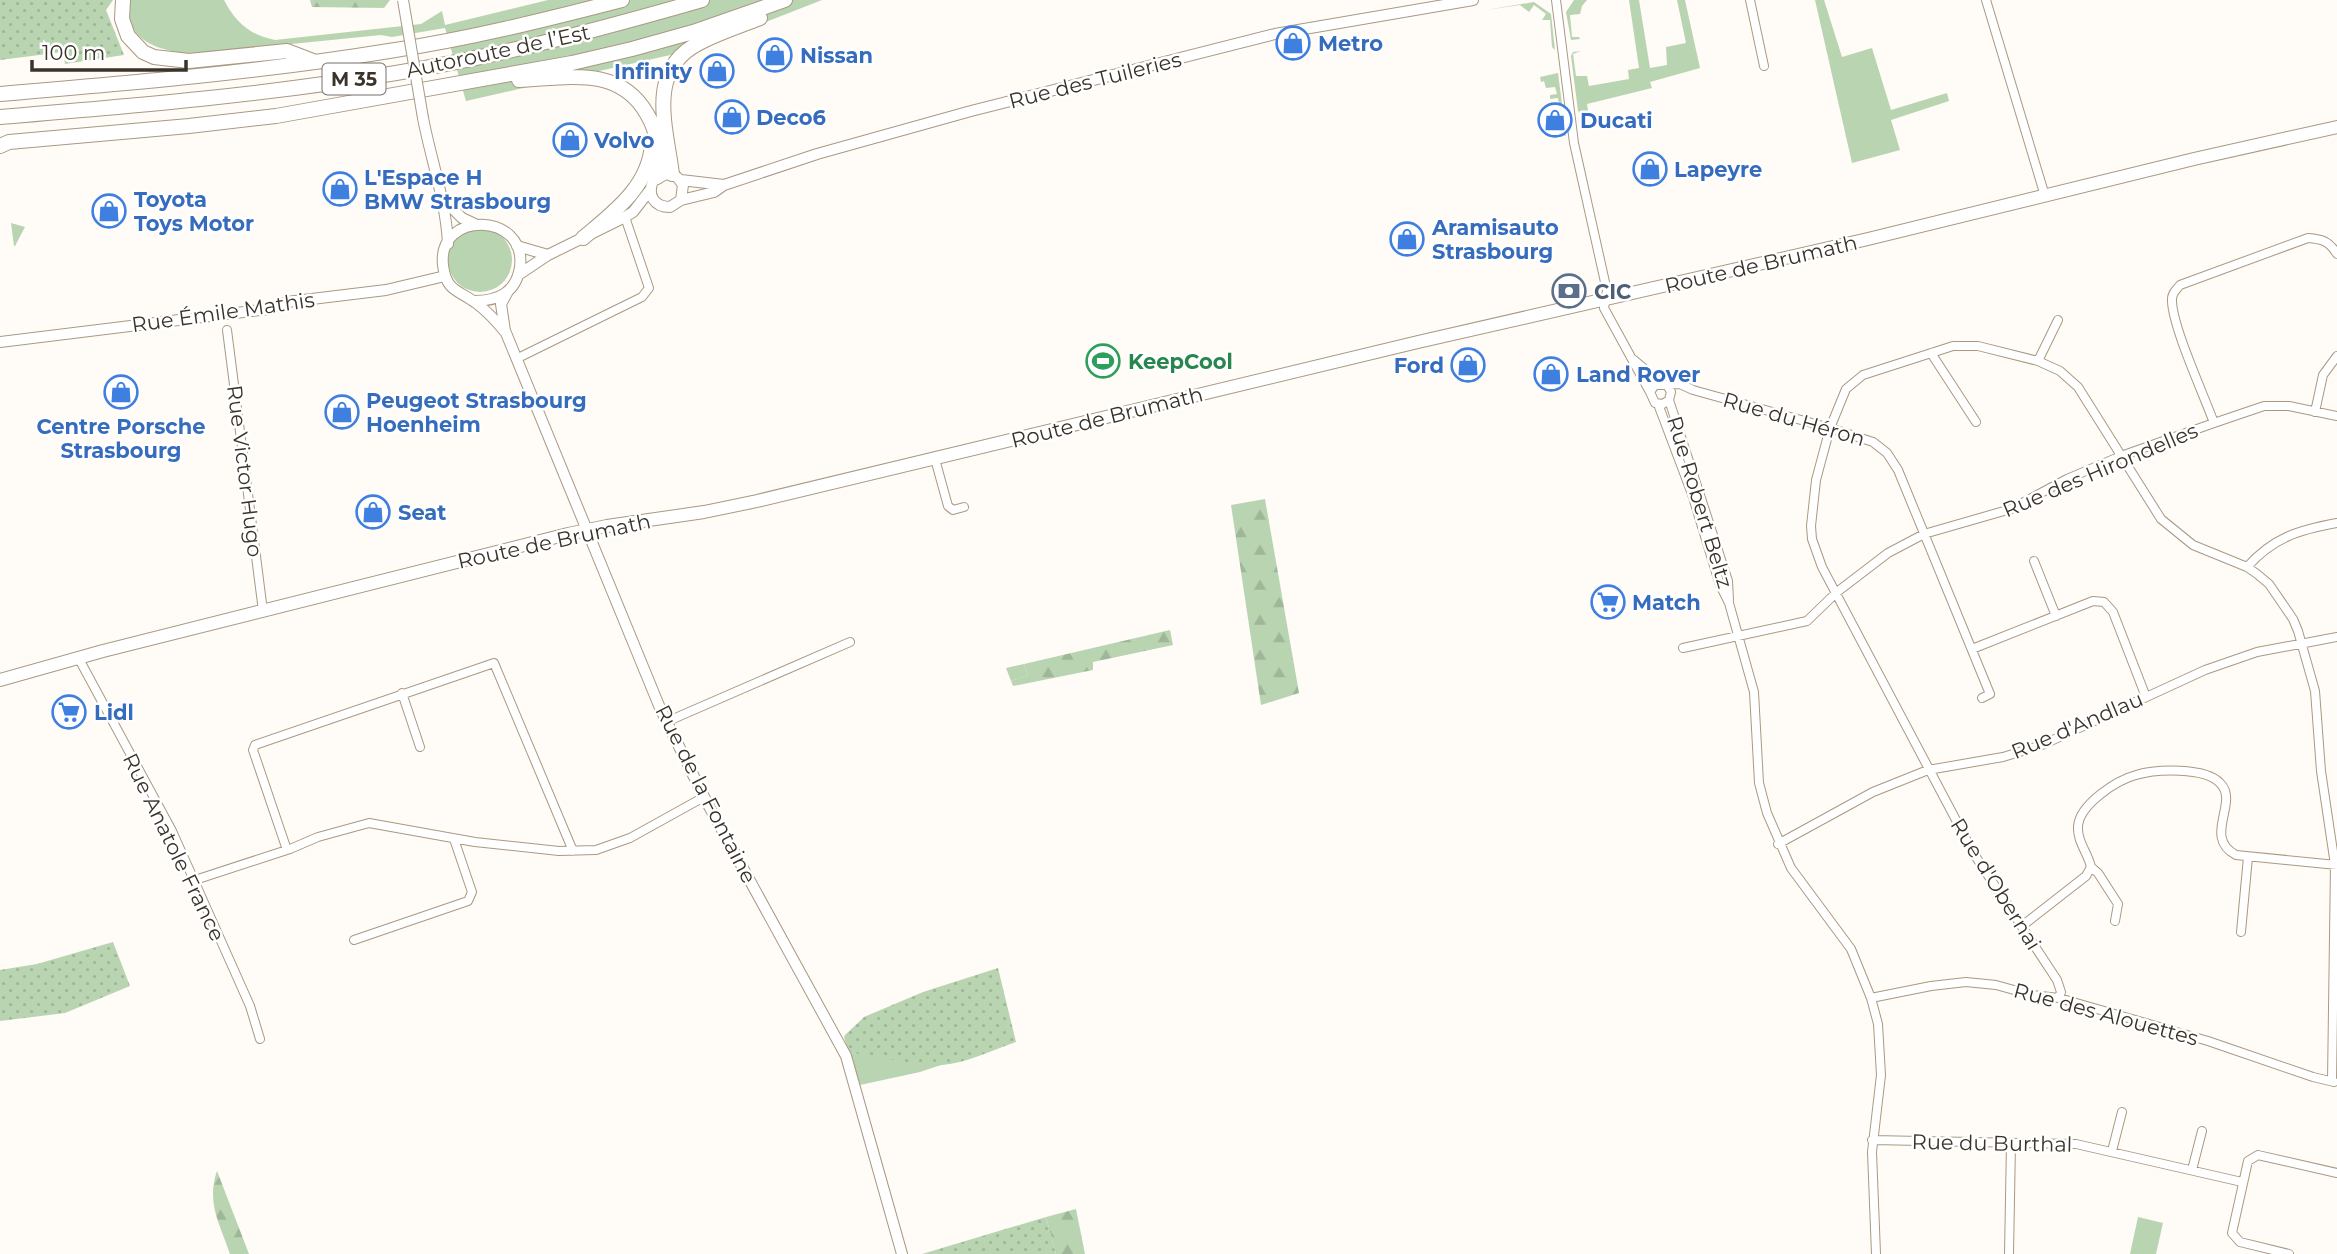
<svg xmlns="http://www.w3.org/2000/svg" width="2337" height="1254" font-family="Montserrat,sans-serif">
<defs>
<pattern id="forest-firs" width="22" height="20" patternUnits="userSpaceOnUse" patternTransform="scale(1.75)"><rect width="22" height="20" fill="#b9d4b1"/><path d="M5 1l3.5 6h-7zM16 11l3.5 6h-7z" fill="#a0b698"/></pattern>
<pattern id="garden-dots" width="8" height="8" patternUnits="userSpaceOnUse" patternTransform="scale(1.75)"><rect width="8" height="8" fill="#b9d4b1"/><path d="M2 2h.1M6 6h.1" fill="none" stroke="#a0b698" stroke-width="1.8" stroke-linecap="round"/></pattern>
</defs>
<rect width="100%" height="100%" fill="#fffbf6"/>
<!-- green -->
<path fill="#b9d4b1" d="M130,0H224C236,23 250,35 275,40L421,24L442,11L445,25L548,0H822L697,49L466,101L445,28L392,37L381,35L191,54C159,51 121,40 130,0Z
M1574,0H1610H1587L1582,6L1580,14L1570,15L1572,37H1579L1580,39L1571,40L1566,12Z
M1629,0H1639L1650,68L1667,65L1666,47L1686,43L1677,0H1685L1700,68L1650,82L1652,88L1587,104L1589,116H1583L1578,111L1571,56L1573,52L1581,51L1573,54L1576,76H1587L1589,86L1629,79L1628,70L1639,68Z
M1815,0H1824L1842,57L1872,48L1891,110L1947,93L1949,101L1891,120L1900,150L1852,163Z
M1534,2L1551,14L1555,50L1552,47L1550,20H1542L1546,14L1534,5L1529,12L1520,5L1486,10Z
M1558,73L1566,135L1565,136L1558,134L1556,130L1564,128L1561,117L1554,118L1553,114L1560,112L1558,98L1550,99V95L1557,94L1555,87L1546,88L1544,81L1541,82L1540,77Z
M11,223L25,227L15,246H14Z
M448 260a32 32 0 1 1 64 0a32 32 0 1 1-64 0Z
M1024,664L1028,675L1011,681L1006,668Z
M848,1053L870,1054L941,1065L920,1072L860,1085Z
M2138,1217L2163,1223L2156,1254H2130Z"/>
<!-- forest -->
<path fill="url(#forest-firs)" d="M310,0H390L384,8L312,7Z
M1265,499L1299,693L1261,705L1231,505Z
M1170,630L1173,645L1093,662V670L1013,686L1011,681L1028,675L1024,664Z
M217,1171L249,1254H230C220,1224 206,1203 217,1171Z
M1076,1209L1085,1254H1056L1046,1217Z"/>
<!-- garden -->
<path fill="url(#garden-dots)" d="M0,0H113L106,10L124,55L65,64L63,52L0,60Z
M113,942L130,986L65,1013L0,1021V970L37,964Z
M998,968L1016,1042C992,1050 967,1063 942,1065C911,1067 879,1054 848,1053L844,1036L864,1017L923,992Z
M1046,1217L1056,1254H922Z"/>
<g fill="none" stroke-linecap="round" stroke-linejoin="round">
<defs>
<path id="minor" d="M1556,0L1574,143L1607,291L1604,308L1650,392
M1750,0L1764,66
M1986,0L2045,196
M227,330L263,611
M1931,353L1976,422
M518,358L642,297L649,288L625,217
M1634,360L1663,384
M2038,361L2058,320
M1667,385L1671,392L1669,400L1663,404L1655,403L1650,392L1655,385L1680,384L1693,390L1830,428L1873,442L1887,453L1898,470L1990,694L1982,698
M1669,400L1728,581L1729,600
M1658,404L1692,494L1720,585L1729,603L1754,692L1759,783L1767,813L1791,868L1851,949L1871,998L1878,1024L1881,1075L1872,1152L1876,1254
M2315,412L2323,375L2337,356
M2214,423C2204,395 2171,324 2172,299C2172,293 2176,290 2180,285L2308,238C2322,239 2329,241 2337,254
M935,459L948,506L953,510L964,507
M2034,561L2056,616
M2247,567C2274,537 2299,530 2337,523
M1683,648L1807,621L1837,592L1888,553L1924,534L2011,509L2067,479L2121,456L2214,423L2264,406H2289L2337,416
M1972,649L2093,601L2104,602L2113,612L2146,697
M79,659L172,831L250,1006L260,1039
M402,693L420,747
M666,722L850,642
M1778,844L1873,792L1928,770L2003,757L2042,745L2205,670L2257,652L2337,637
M287,850L253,750L255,745L494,663L573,851
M2091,867L2098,873L2118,904L2115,921
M195,880L290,849L318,837L369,823L475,842L559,851L596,850L630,838L704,797
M2022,926L2086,876L2091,867C2088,853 2077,842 2078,826C2080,804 2117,780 2136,775C2156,769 2205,767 2220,783C2240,802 2202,837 2236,855L2337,865
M2241,932L2248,857
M354,940L468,901L472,892L454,839
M1871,998L1931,986L1966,982L1996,985L2032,995L2059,998L2208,1041L2313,1077L2334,1082
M2059,998L2061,992L2057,980L1974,854L1822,567L1812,539L1811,526L1816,480L1830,428L1846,389L1863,375L1953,346H1978L2038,361L2060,371L2078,387L2161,519L2193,545L2247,567L2257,574L2269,584L2293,619L2298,631L2315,691L2321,771L2335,865L2332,1081
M1872,1140L2076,1144L2242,1182
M2112,1151L2122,1112
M2192,1170L2202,1131
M2009,1254L2011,1143
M2289,1254L2240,1242L2232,1233L2248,1161L2258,1155L2337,1173"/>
<path id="tertiary" d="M423,118C431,160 446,201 448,244
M681,180L724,185
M443,199L462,218L475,224
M681,200L683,185L677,177L666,174L653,181C647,195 654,207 670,207L681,200L714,192L724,185L817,154L971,111L1275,34L1473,0
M517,246L548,255
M518,275L548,255L625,217L633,212L650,190
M474,301C498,301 516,293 520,267C527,212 437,210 443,265C446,292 459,290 476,303C487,311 497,322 506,333L660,708L704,797L846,1056L902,1254
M505,331L501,304L507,293
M0,342L268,309L287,302L386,290L445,276"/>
<path id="secondary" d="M0,680L103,651L568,534L607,526L704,512L757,501L1418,342L1868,239L2194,159L2337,127"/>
<path id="trunk" d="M123,0L122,19L128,36L143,52L154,57L189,61L287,51L313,61
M519,80C567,78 619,65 647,114C659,134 660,154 657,177
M0,94C130,83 260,72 389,51C468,39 545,20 622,0
M0,117C132,106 265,95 396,73C500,56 601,29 702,0
M0,146L9,142L189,126L276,116L572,63L632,49L693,32L785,0
M672,174C666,126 646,70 699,43C718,33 740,26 760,18
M583,238C613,213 650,186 652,143"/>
</defs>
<!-- minor casing -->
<use href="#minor" stroke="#a99983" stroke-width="10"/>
<!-- tertiary casing -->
<use href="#tertiary" stroke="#a99983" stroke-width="12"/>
<!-- secondary casing -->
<use href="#secondary" stroke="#a99983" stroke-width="14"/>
<!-- trunk casing -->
<use href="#trunk" stroke="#a99983" stroke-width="16"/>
<!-- minor -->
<use href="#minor" stroke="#fff" stroke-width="8"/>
<!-- tertiary -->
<use href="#tertiary" stroke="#fff" stroke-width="10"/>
<!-- secondary -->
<use href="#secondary" stroke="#fff" stroke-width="12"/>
<!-- trunk -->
<use href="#trunk" stroke="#fff" stroke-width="14"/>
<defs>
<path id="tertiary-bridge" d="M403,0L423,118"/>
</defs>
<!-- tertiary-bridge casing -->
<use href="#tertiary-bridge" stroke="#a99983" stroke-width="12" stroke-linecap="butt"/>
<!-- tertiary-bridge -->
<use href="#tertiary-bridge" stroke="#fff" stroke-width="10"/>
</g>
<!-- icons -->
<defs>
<symbol id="shop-ring" viewBox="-11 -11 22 22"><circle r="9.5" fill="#fff" stroke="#3f7fe0" stroke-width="1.5"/><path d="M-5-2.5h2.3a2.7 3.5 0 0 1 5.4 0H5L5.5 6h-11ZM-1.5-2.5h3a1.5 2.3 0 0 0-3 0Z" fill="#3f7fe0"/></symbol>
<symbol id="bank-ring" viewBox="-11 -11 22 22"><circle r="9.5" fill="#fff" stroke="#5c6f8a" stroke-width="1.5"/><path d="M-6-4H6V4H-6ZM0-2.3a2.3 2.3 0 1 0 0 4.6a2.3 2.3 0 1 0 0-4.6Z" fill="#5c6f8a"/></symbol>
<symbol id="stadium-ring" viewBox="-11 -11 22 22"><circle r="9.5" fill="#fff" stroke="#2e9e5b" stroke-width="1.5"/><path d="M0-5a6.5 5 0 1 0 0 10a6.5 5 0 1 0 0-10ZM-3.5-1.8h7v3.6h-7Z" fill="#2e9e5b"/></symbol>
<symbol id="supermarket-ring" viewBox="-11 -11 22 22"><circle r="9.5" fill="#fff" stroke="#3f7fe0" stroke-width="1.5"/><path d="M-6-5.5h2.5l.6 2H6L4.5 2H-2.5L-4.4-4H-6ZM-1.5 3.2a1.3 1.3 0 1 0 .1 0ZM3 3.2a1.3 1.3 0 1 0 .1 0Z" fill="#3f7fe0"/></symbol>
</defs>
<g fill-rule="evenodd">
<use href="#shop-ring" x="1274" y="24" width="38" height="38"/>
<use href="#shop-ring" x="756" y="36" width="38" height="38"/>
<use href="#shop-ring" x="698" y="52" width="38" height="38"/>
<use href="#shop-ring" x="713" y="98" width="38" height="38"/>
<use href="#shop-ring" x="1536" y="101" width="38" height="38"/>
<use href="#shop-ring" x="551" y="121" width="38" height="38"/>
<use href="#shop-ring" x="1631" y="150" width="38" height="38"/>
<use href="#shop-ring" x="321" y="170" width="38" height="38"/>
<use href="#shop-ring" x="90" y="192" width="38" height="38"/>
<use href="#shop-ring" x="1388" y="220" width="38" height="38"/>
<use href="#bank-ring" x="1550" y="272" width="38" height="38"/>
<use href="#stadium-ring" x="1084" y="342" width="38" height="38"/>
<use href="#shop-ring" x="1449" y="346" width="38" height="38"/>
<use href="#shop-ring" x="1532" y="355" width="38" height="38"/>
<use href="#shop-ring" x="102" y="373" width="38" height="38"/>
<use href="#shop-ring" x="323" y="393" width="38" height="38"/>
<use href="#shop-ring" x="354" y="493" width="38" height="38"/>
<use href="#supermarket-ring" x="1589" y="583" width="38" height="38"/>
<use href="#supermarket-ring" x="50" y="693" width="38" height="38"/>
</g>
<g text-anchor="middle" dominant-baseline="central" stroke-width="5" stroke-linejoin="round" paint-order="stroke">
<!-- shield labels -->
<rect fill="#fff" stroke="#75706a" stroke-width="2" x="322.5" y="63.5" width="63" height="31" rx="5"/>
<g font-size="19" font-weight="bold" fill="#3a332a">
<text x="354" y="79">M 35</text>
</g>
<!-- shop labels -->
<g font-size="21" font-weight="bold" fill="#366cbe" stroke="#fff" text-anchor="start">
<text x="1318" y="43">Metro</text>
<text x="800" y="55">Nissan</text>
<text x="692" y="71" text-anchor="end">Infinity</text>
<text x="756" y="117">Deco6</text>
<text x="1580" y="120">Ducati</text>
<text x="594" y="140">Volvo</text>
<text x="1674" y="169">Lapeyre</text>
<text x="364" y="177">L'Espace H<tspan x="364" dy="24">BMW Strasbourg</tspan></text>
<text x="134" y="199">Toyota<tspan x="134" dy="24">Toys Motor</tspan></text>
<text x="1432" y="227">Aramisauto<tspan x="1432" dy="24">Strasbourg</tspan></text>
<text x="1444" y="365" text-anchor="end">Ford</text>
<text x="1576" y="374">Land Rover</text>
<text x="366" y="400">Peugeot Strasbourg<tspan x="366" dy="24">Hoenheim</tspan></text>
<text x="121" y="426" text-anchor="middle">Centre Porsche<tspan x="121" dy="24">Strasbourg</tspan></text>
<text x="398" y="512">Seat</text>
<text x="1632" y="602">Match</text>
<text x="94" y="712">Lidl</text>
</g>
<!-- street labels -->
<g font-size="21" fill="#3a332a" stroke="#fff">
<text transform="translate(498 51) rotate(-12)">Autoroute de l’Est</text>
<text transform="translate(1095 80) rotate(-14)">Rue des Tuileries</text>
<text transform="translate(1761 264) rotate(-13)">Route de Brumath</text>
<text transform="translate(223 312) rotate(-8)">Rue Émile Mathis</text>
<text transform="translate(1107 417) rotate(-14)">Route de Brumath</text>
<text transform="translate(1794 419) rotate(16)">Rue du Héron</text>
<text transform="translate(2100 470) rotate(-23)">Rue des Hirondelles</text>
<text transform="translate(245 471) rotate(83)">Rue Victor Hugo</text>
<text transform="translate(1700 502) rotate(73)">Rue Robert Beltz</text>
<text transform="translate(554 541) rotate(-12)">Route de Brumath</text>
<text transform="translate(2077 725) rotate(-23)">Rue d'Andlau</text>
<text transform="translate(706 794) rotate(63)">Rue de la Fontaine</text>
<text transform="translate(174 847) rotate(64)">Rue Anatole France</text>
<text transform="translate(1996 884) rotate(58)">Rue d'Obernai</text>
<text transform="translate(2106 1014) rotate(15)">Rue des Alouettes</text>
<text transform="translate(1992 1143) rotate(1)">Rue du Burthal</text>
</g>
<!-- service labels -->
<g font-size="21" font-weight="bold" fill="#4e5e75" stroke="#fff" text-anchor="start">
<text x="1594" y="291">CIC</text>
</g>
<!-- leisure labels -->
<g font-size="21" font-weight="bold" fill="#27864d" stroke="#fff" text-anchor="start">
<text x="1128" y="361">KeepCool</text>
</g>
</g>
<!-- scale -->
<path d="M32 60v10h154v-10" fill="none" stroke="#3a332a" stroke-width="3.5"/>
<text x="42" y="60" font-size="21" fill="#3a332a" stroke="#ffffff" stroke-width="5" paint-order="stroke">100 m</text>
</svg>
